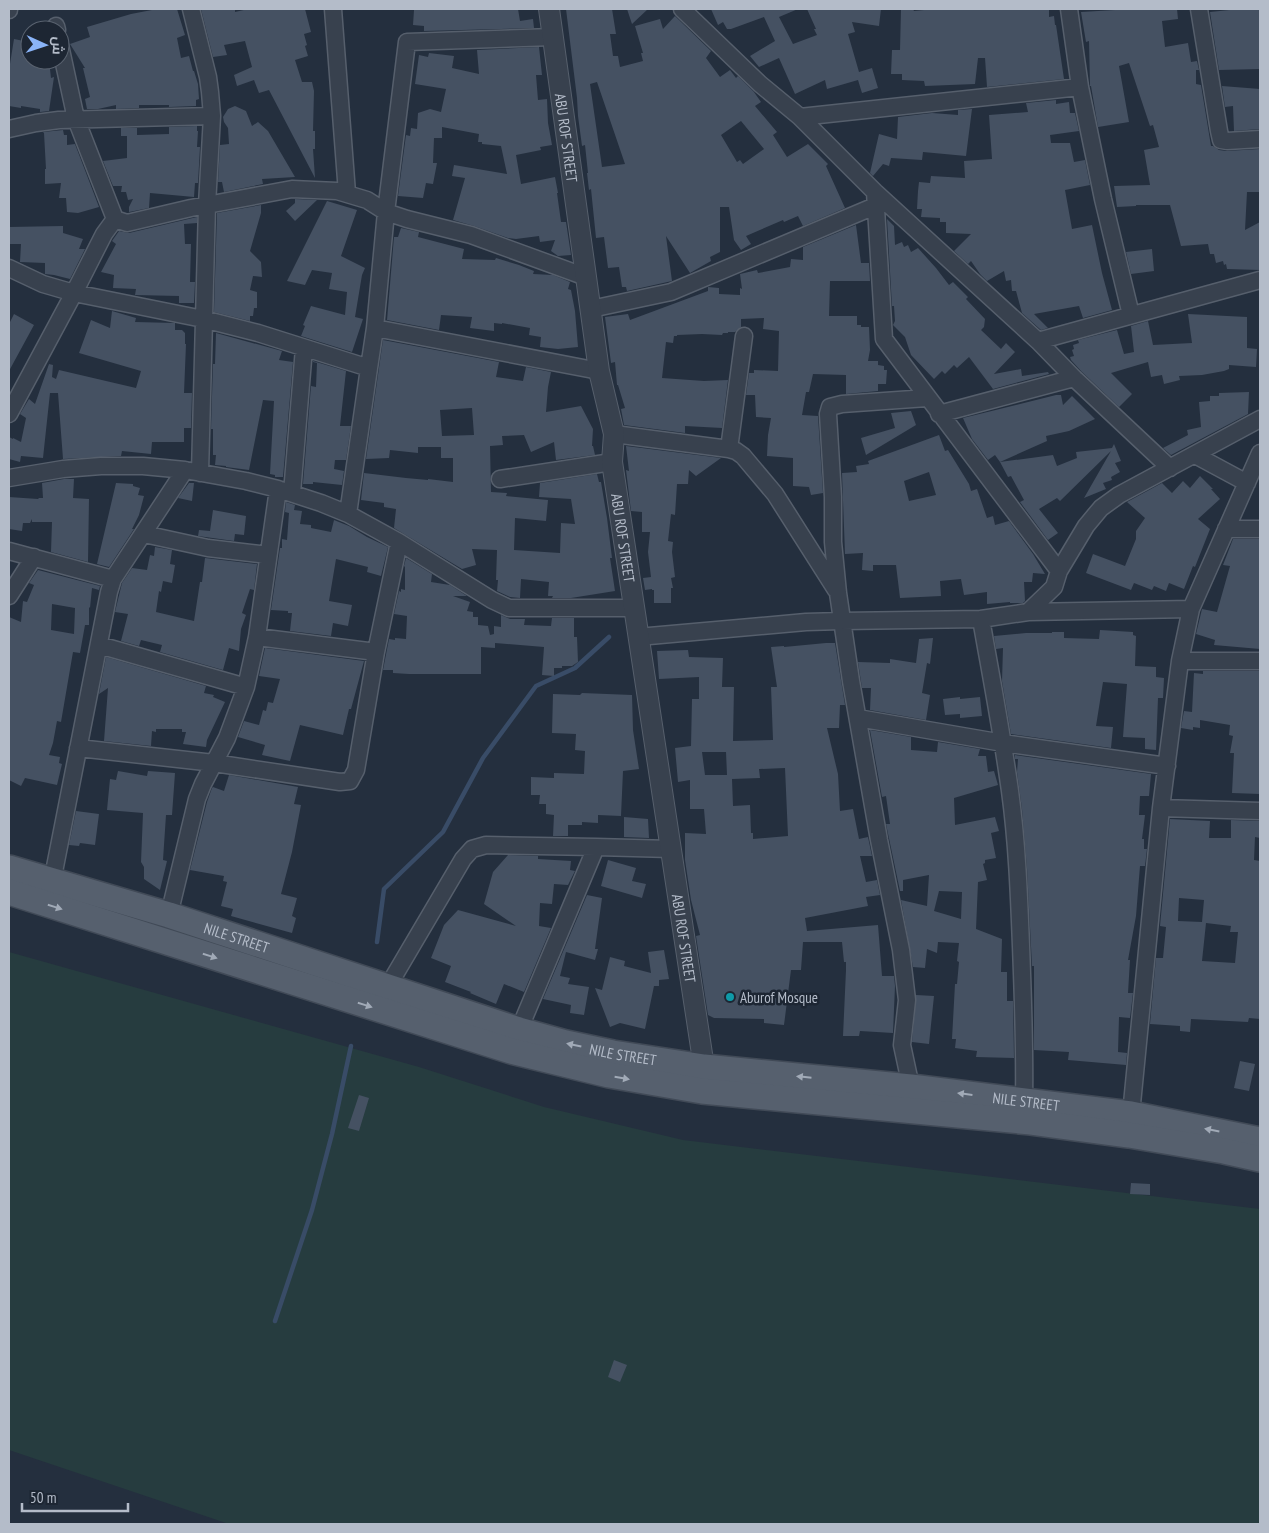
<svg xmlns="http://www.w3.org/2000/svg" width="1269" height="1533" font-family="'PT Sans Narrow',Cairo,sans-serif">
<rect width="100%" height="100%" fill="#242f3e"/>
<!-- green -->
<path fill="#263c3f" d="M9,952L419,1067L544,1107L683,1140L1260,1209V1524H229L9,1450Z"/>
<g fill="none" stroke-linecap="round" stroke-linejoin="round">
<!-- stream -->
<path stroke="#394c67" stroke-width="4.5" d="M377,942L384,889L443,832L483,758L536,686L575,668L609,637
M275,1321L312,1210L332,1134L351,1046"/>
</g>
<!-- building -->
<path fill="#455162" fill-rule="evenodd" d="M157,9H177L185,35L177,38L181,58L189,56L193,71H194L198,84L199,99L196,100V106L169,107V105H139V108L116,109V105L98,109H87L85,99L90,97L83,68H85L70,44L90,37L87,27L131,14Z
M201,9H235V12L248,9H305L311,32L304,34L307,45L305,46L308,56L295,60L302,82H312L314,91L313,131H315V149H313L315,178L269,90L259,93L254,80L237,86L234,75L252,67L245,41L224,45L227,55L213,57Z
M423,9H518L520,21L533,19L534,28L424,31V26L413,25L414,10H423Z
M566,9H612L616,34H610L613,56H618L620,67L643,61L641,53H643L635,26L660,19L663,29L675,16L711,51L706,58L720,77L730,70L736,78L738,76L754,92L761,102L755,106L777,132L773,135L787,157L808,144L828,164L826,166L845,208L803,226L798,216L784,222L783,220L746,236L751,244L741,250L734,240L729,207H720V252L710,257L711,261L690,273L666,236L672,281L627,291L626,287H622L619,267L608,268L604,237L596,238L591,189L589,190L587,173H588L585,145L582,146L578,116L577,98ZM597,82L625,164L602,167L590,84ZM741,121L764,149L743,164L740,160L737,162L721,135Z
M627,9H648L632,24Z
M711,9H798L779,17L793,44L817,35L814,29H816L807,9H881L879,26L852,22L855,32L848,34L859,72L872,68L878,88L862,93L858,80L827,89L825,80L795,94L779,58L759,67L750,56L775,41L764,17L731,29H727L723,22L718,25Z
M901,9H913L914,11L934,9H1049V17L1054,16L1055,25H1056L1064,79L987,87L985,58H978L975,84L925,86L924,81L902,80V74H891L892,50H900Z
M1115,9H1177L1178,19L1162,21L1165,47L1188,43L1191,62L1197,61L1199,70H1196V84L1201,85L1211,146H1213L1219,150L1226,151L1260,149V192H1247L1245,230L1260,222V270L1227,269L1226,264L1224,265L1223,261L1216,263L1214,254H1210L1208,244L1181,246L1170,205H1136V206L1117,207L1114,186L1150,185L1144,150L1159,147L1153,125L1150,126L1129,63L1119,66L1129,122L1098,127L1091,86H1090L1089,41L1086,42L1081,12L1115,10Z
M1239,9H1260V69L1219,70L1210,12Z
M14,39L29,42L30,60H49L51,78L54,77L49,111L40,112V109L21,106V108L9,106V70Z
M539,47L542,75H536L538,100L547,99L548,123L552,145L540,147L541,150L516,155L521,184L555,177L558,193H557L561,222H566L571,255L558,256L551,251L555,240L540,242L539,236L516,239L508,238L474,226L453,220L465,178L452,176L454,165L507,174L501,146L482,144V142H478L479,134L442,127V138H434L433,163H437L433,184L426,183L423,198L398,196L406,135L410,136L411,128L417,129L418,113L430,109L441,112L446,89L415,84L419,55L428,57L429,53L454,56L452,68L479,74L477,50Z
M1222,86L1260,89V129L1234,131L1233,106L1225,107Z
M1056,100V104L1069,102L1070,113H1075L1079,131L1050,135L1051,143H1070L1074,162L1085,160L1090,185L1065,190L1072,229L1092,225L1102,273L1112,310L1083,318L1079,306L1034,314L1048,328L1041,330L1022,313L1016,291H1012L1011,280L1006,281L1004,271L987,281L980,274L971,261L968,264L954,251L971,234L946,233V222H940V218L921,217L922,209H917L918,191L919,182L930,183L931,176L965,178L964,161L992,159L989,115L1028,112L1026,103Z
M235,106L246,111L252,126L258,122L268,131L295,177L262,179L263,184L224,192L222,182H218L220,145L229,144L228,128L224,122L223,117L228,109Z
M972,109L966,156L923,152L922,160L891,158L889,166L883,164L873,176L870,173L879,134L897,139L898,117L932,113L958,115V110Z
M197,126V131H198L197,147H200L198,183H195L194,197L150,193L149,208L129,212V207L133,199L128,200L126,192H121L122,186H113L103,161L127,158V136H121V128H137V135L169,134V127Z
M63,130L64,135H67V145L75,144L99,207L78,213L67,212L66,198H59L61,183L45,184V169H46L44,133L43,132Z
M295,199L317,200L295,221L286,211L295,203Z
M327,201L357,210L341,256L365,268L362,275L355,317L363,319L352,352L301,336L305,326L303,325L311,306L345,315L347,292L329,289L332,273L312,270L305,285L287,281Z
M261,205V213L250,251L261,262L262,277L253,276L250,290L257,292V308H254L253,316H250V321L214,312L217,213Z
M197,217V223L184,224L185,244H191L190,282H195L194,303H179V296L135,295L136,289L113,288L114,275L101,272L116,244L112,241L119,231L129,233Z
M887,219L894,226L895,245L902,242L904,247L908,245L911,252L918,248L936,268L949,285L953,282L968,297L966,299L985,319L984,327L981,330L1001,349L1006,343L1015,352L994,374L1021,369L1022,376L1048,372L1049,374L993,389L969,357L957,368L954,365L945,374L942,371L934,379L911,355L905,337L893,325L895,321L894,306H892Z
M856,225L861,263H869L870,281H830L829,316H857V325H861V327H869L870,350L868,361H878V365L884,366V370H887L886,384H878V391L846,394V375L813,374L809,392H806L802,415L818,416L823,493L811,495L809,487L793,486V458L767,456L768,435L771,418L756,417L755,395H746L749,373H754V370L778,371L779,331L763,329L764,318L741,319V327L735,332H728V333H723L722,335L702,334L677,335V336H674L673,343L666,342L662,378L704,381L728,380L722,428L685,426V433L624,425L621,409L625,408L618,385H617L615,362L611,363L605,317L628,314L630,320L708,291V287L719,288V294L740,295V288L742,289L740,274L757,270L758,273L790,267L791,259L803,260V247Z
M63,226V233L83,239L79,249H85L70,279L54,275L45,274V263L20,262L21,244H9V227Z
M401,228L419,232L418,237L464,249L462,259L495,260L496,258L519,265L534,271L533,274L553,275L570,282L568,289L571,290L575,311L578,347L558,349L540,347L541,337L529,335L530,328L502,323V324L494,323V331L470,328L472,317L441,315L439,330L387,320L394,237H398Z
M1152,249L1154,271L1131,274L1126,252Z
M112,311L136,318L135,322L175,323V330H182L185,333V344H186L184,393H192L191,428H184V442H152L151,454L122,451L121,456L63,459L58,393H50L43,458L21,456L20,462L9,459V437L13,439V438L21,442L26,418L20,414L29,399L35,404L49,364L53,365L52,377L56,379L59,370L136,388L141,371L79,353L91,320L110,328Z
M14,314L34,325L9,371V324Z
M1188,314L1247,317V348L1257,349L1256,367L1229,365V369L1224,371L1202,375L1179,376L1180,380L1164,384L1162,375L1151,377L1148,362L1111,373L1132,394L1119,407L1081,371L1071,360L1070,357L1074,356L1072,350L1074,349L1073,345L1079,343L1078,340L1117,330L1124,354L1134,352L1131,326L1148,321L1153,345L1192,343Z
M216,333L282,351L279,360L293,362L283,477H275V475L270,474L274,401L263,400L249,470L226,467V466L215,465L216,455H213V429H211L213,364H215Z
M383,340L499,362L496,377L523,381L526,367L551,372L548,387L546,412L581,406L593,429L592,446H593L595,455L556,460L554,442L531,452L524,435L502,436L503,445L490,446L491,492L507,493L506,496L548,500L546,521L515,518L514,550L560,553L561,523L575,524L571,499L539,497L540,483L597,474L599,482H601L607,518L612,558H610L615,591L571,598H552L553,596H548L549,582L521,579L520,598L510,597L497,591L498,580H496L497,550L472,549L476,565L462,569L394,528L396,509L384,507V503L361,500L364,473L406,478L428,480V479L453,482V458H441V447H418V453L390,450L389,458L366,459ZM472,408L474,435L442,436L440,410Z
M313,361L346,371L340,426H351L346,460H335L334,469L344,471L342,485L313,482V484H303L311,386L316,387L317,363L313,362Z
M1249,392L1248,414L1171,455L1163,448L1188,435L1187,430L1201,427L1199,402L1210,401V396H1219V393Z
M1056,395H1061L1063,405L1072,396L1095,419L1069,431L1046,436L1047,441L1000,462L995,455L988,460L972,439L963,418Z
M911,411L916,425L866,455L861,438L895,428L891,413Z
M939,435L945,451L948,450L969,484L971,491L977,489L987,518L993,516L995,525L1009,521L1033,554L1045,574L1033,573L1032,582H1024L1025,601L1023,603H1010V602L987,604V592L964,595L961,579L940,581L941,596L900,598L896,565H873V571L862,570L863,553L845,554L842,473L857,472L856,466L869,464L868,461ZM929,472L936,495L909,501L904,481Z
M1114,444L1121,461L1115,463L1120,472L1111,477L1112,480L1103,483L1106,489L1084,498L1111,451L1060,501L1057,498L1039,509L1058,533L1048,540L1020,502L1024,500L1011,476L1008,477L1000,462L1053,455L1057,466L1077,458L1076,452L1112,448Z
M626,446L721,458L696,476L689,470L688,484H677L675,515L671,514L668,541L673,542L672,552L675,577L671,578L673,588H671V603H654V590H652V589L645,590L643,578L651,577L648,552L650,532H642V512L631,511L626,470L629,471Z
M1200,476L1213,489H1211L1220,499L1198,519L1210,529L1195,567L1193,566L1184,589L1169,583L1166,591L1154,586L1152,590L1134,583L1131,590L1086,573L1093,554L1125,566L1136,539V531L1145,518L1127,502L1162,483L1172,493L1183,481L1190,488Z
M64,479H74L73,498L89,499L88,562L51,552L52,522H32V519L30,523H23L22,531L9,529V497L38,499L39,498H43L42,483Z
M116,483L133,484V486L140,488L138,495L144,496L139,515L132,529H134L109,567L97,564Z
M189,483H194L192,501L178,498Z
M286,502L295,505L294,510L302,511L300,524L311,525V528L331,532L334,520L349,526L367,537L388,547L381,576L367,572L368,567L336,559L329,601L352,605L348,626L333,623L331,636L290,631L292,613H288V611L271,610L280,548H282V539L287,540L289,513L285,512Z
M213,510L246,516L244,535L235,534L234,541L198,536L199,530L210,531Z
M1233,539H1260V649L1214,645L1215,640L1196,634L1202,609L1217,612L1230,566L1223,565Z
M155,547L172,550L170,564L175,565L172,583L163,581L161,592L159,591L156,612L194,621L200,582H202L205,558L257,564L254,590L250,589L242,613L246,615L241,629L239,651L229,648L223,670L160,652L162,645L141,640L139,646L121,641L128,614L115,612L122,583L132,568L147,570L150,555L154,556Z
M406,558L432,574L431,582L450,585L467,596H453L470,602L467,611L473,612V617H478V625L488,626L490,635L494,634V626L501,627V615L510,619H525L524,625L551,626L552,618H574V637H577L578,662L572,666H562V668H554V676L542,675L544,647L495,643V648L481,647V674H409L393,673V670H383L389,639L395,640V638L406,639L407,616L394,614L399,591L401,592V589L405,590V567L404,566Z
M38,570L100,586L99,590L92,588L90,608L89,607V625H85L80,653L73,652L61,722L57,721L53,743L49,755L60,757L59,763L62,764L57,785L25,778L21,786L9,780V617L21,622L23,601L27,602L34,585L29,583ZM52,604L75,608L74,634L51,630Z
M1100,630L1133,632V635L1136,636L1135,666L1156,667V677L1164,678L1163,698H1158L1156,750L1145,749V738L1123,737L1127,684L1103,682L1096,726L1113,727L1111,748L1011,734L1002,681L1003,648L996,649L994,636L1026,633H1052V632H1064V638L1099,639Z
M933,638L930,664L927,663L922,693L930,695L926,720L870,710L871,688H862L858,662L890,663V659L916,663L919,639Z
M826,643H835L845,705H840L839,728H827L838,774L840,811L853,809L859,839L868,837L872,856H860L866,882L877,880L880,895L866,897L868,906L805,918L807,931L878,925L882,976H894L895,986L893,1033L860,1031L859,1036H843L846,970V962H844L842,942H803L801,970H791L784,1025L764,1023V1019L714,1018L708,1015L696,936L700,935L691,900L685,860V833L706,834L704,809H690V780L678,782L675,748L691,746L692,699H699V677L659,679L657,651L688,650L689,657L723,658L722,687H734L733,741L773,740L771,687H777L771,647L784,646V647ZM702,752H726L727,775H705ZM785,768L788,836L753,839V833H751L750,805L733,806L732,779L760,778L759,769Z
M265,648L364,661L351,709H349L343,735L300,725L290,761L262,755L265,745L238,737L244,721L259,725L263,710L266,711L268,702L273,703L280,679L259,676Z
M106,657L206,686L204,693L214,695L213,697L225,702L207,740L206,747L183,744L186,732H182V729H156V732L152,731L151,746L104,741L108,688L99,694Z
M1203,671H1260V794L1232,793L1234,753H1230L1233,736L1229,735L1230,725L1200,720V728L1193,727V730L1181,728L1184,711L1192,712L1194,673L1203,674Z
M582,693L632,695L633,730L639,769L623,771L621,816L598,815V823L582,822V825H568V836H553L554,815L546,814V804H539L540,795H531V777L554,778V773L584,774L585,751L575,750L576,734L552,733L553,694L580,695Z
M960,697V699L980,697L982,716L960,718V714L945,715L943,699Z
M870,730L911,737V750L937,752L938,742L980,749L978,756H986L988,772L994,771L998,785L954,798L955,825L995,817L999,831L991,833L996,858L985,860V863L983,864L987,880L978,882L976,929L1002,939L1001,972H1007V1001H1013L1014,1058L976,1057L977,1051L955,1048L956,1039H952L955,984H957L959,962L957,961L959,943L938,942L937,953L927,949L925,968L913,967L901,900L927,906L929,875L903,880V891H900L886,824H890L886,796L882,797ZM939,891L962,892L961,919L934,911Z
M1015,755L1151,774L1149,796H1140L1139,815H1145L1142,839H1144V849H1147L1145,866H1140L1136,916L1128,960H1130L1128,993H1133L1130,1018L1119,1017L1118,1052L1127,1053L1126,1065L1068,1060L1069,1052L1034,1050V966H1032L1027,868L1022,809L1017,772L1018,759H1015Z
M118,771L147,776L148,771L175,773L172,815H166L163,860L167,861L160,890L144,879V867L141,862L143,813L107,810L110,779L116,780Z
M229,775L298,787L294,804L301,805L292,852L281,894L297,898L292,916L296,918L292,933L231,916L233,909L221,906L227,882L223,881L224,876L190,870L207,802L212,788L213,787L224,791Z
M76,811L99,814L95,845L80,843L79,846L69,845Z
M624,817L648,819L649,838L624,837Z
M1170,819L1210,821L1209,838H1231V820L1260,821V838L1255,837L1254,860L1260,861V1019L1249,1018L1248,1022L1191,1019L1190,1032L1180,1031V1026L1150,1024L1156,958H1163L1166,927L1160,926ZM1179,898L1204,900L1202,922L1178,921ZM1206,923L1231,926L1230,932H1238L1235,963L1202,961Z
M508,855L538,856V859L571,861L570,870L575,871L568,885L554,884L552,904L540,903L539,926L551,928L524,992L504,984L496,1004L470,993L471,992L445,982L451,966L431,958L444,925L458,910L516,926L484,904L493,872Z
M608,860L636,868L632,881L646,884L642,898L601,886Z
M587,895L602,898L595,949H598L595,960L566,952L560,976L570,978L568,984L589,987L584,1015L570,1013L571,1005L543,999Z
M664,950L669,979L659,980V986H654L645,1029L620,1023L610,1027L595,988L602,990L610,957L625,961L624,966L651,973L648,952Z
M916,995L934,996L929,1044L912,1042Z
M1240,1061L1255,1064L1249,1091L1234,1088Z
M359,1095L369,1098L359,1131L348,1128Z
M1131,1183L1150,1184V1195L1130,1194Z
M614,1360L627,1365L620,1382L608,1377Z"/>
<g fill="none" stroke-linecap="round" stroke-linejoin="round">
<defs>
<path id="minor" d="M191,9L208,77L210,92L212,116L207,205L200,473
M333,9L347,193
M682,9L760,84L800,117L875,192L1038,341L1074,378L1170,468
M1069,9L1080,87L1103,199L1131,315
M1199,9L1219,131L1221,140L1227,141L1260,139
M9,10V9
M56,26L57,30
M60,45L76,119L115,219
M800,117L1080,87
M9,129L36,123L59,120L212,116
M875,192L884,339L1059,571
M9,268L43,284L74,293L203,319L258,333L369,368L348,514
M591,309L671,292L875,206
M375,328L599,371
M1038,341L1260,280
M369,368L375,328L386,212L407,42L553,37
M9,414L74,293L104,234L115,219L127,223L191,208L292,189L337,191L367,200L386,212L407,219L471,235L586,277
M939,414L1074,378
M614,434L729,449L736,451L743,456L775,494L836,590
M729,449L744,336
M1195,455L1247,483
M9,478L63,469L101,466H143L185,470L246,481L278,489L321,503L348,514L399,542L492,600L509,608H633
M500,479L612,462
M292,493L304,348
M1226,529H1260
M144,534L208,548L268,555
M9,551L113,579
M9,596L34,557
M1028,612L1191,609
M981,619C991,676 1002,733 1010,791C1017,842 1019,894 1021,946C1023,997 1025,1049 1024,1101
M257,637L376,652
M638,637L806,622L842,621L981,619L1028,612L1054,587L1059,571L1086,526L1101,508L1119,495L1260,419
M99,645L246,687
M1180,661H1260
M858,718L1003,743L1167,766
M78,748L214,763L340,782L350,781L356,770L376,652L399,542
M1161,808L1260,811
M52,882L109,592L113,579L185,470
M169,915L197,799L203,784L227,738L246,687L257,637L278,489
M387,988L463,859L472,849L486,845L596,847L671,849
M519,1030L596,847
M911,1087L902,1045L907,1000L901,950L879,840L851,681L838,593L833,542V497L828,414L830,407L842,404L927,398
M1131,1114L1161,808L1180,661L1191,609L1260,453"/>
<g id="tertiary">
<path id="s1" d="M549,9L599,371L614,434L612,462L704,1067L703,1080"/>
</g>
<g id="primary">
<path id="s2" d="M9,868L169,915L519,1030L566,1043L613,1053L704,1067L911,1087L1131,1114L1260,1140"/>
<path d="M9,892L511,1051L609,1075L702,1091L1031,1122L1129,1135L1224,1151L1260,1159"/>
</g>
</defs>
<!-- minor casing -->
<use href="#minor" stroke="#565f6c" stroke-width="19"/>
<!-- tertiary casing -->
<use href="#tertiary" stroke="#565f6c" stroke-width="22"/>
<!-- primary casing -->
<use href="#primary" stroke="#414a57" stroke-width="28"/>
<!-- minor -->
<use href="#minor" stroke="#38414e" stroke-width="16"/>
<!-- tertiary -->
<use href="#tertiary" stroke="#38414e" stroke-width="20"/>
<!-- primary -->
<use href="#primary" stroke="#56606e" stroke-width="25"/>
</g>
<!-- one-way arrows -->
<defs><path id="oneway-solid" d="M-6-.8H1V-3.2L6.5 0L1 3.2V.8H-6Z" transform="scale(1.25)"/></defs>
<g fill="#a1aab7">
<use href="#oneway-solid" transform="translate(55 907) rotate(17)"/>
<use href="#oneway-solid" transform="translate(210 956) rotate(17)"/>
<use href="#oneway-solid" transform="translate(365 1005) rotate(17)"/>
<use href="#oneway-solid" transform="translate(574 1045) rotate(-168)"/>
<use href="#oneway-solid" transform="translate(804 1077) rotate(-174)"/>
<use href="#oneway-solid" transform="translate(622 1078) rotate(10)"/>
<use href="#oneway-solid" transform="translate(965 1094) rotate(-173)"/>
<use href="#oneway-solid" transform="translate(1212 1130) rotate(-169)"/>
</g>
<!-- markers -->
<circle fill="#0f9aa8" stroke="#1d2633" stroke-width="2" cx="730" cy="997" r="5"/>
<g text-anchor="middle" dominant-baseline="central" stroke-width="5" stroke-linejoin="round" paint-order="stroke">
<!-- street labels -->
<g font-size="15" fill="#b4bcc9" stroke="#1d2633">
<text stroke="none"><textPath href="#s1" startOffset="130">ABU ROF STREET</textPath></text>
<text stroke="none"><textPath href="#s1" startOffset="535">ABU ROF STREET</textPath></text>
<text stroke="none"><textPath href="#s2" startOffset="238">NILE STREET</textPath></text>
<text stroke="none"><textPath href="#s1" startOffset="940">ABU ROF STREET</textPath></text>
<text stroke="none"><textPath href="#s2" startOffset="642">NILE STREET</textPath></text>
<text stroke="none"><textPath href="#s2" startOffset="1048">NILE STREET</textPath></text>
</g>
<!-- poi labels -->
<g font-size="15" fill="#b4bcc9" stroke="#1d2633" text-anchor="start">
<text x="740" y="997">Aburof Mosque</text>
</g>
</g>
<!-- border -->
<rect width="1269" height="1533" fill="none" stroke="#b4bcc9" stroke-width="20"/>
<!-- north arrow -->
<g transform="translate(45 45) rotate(93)"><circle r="24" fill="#1d2633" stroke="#59626f"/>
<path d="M0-4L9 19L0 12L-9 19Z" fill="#8ab4f8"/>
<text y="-8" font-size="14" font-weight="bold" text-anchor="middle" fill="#b4bcc9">ش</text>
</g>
<!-- scale -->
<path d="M22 1503v8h106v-8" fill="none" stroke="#b4bcc9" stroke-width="2.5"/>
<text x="30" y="1503" font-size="15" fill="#b4bcc9" stroke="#1d2633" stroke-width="4" paint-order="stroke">50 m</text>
</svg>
